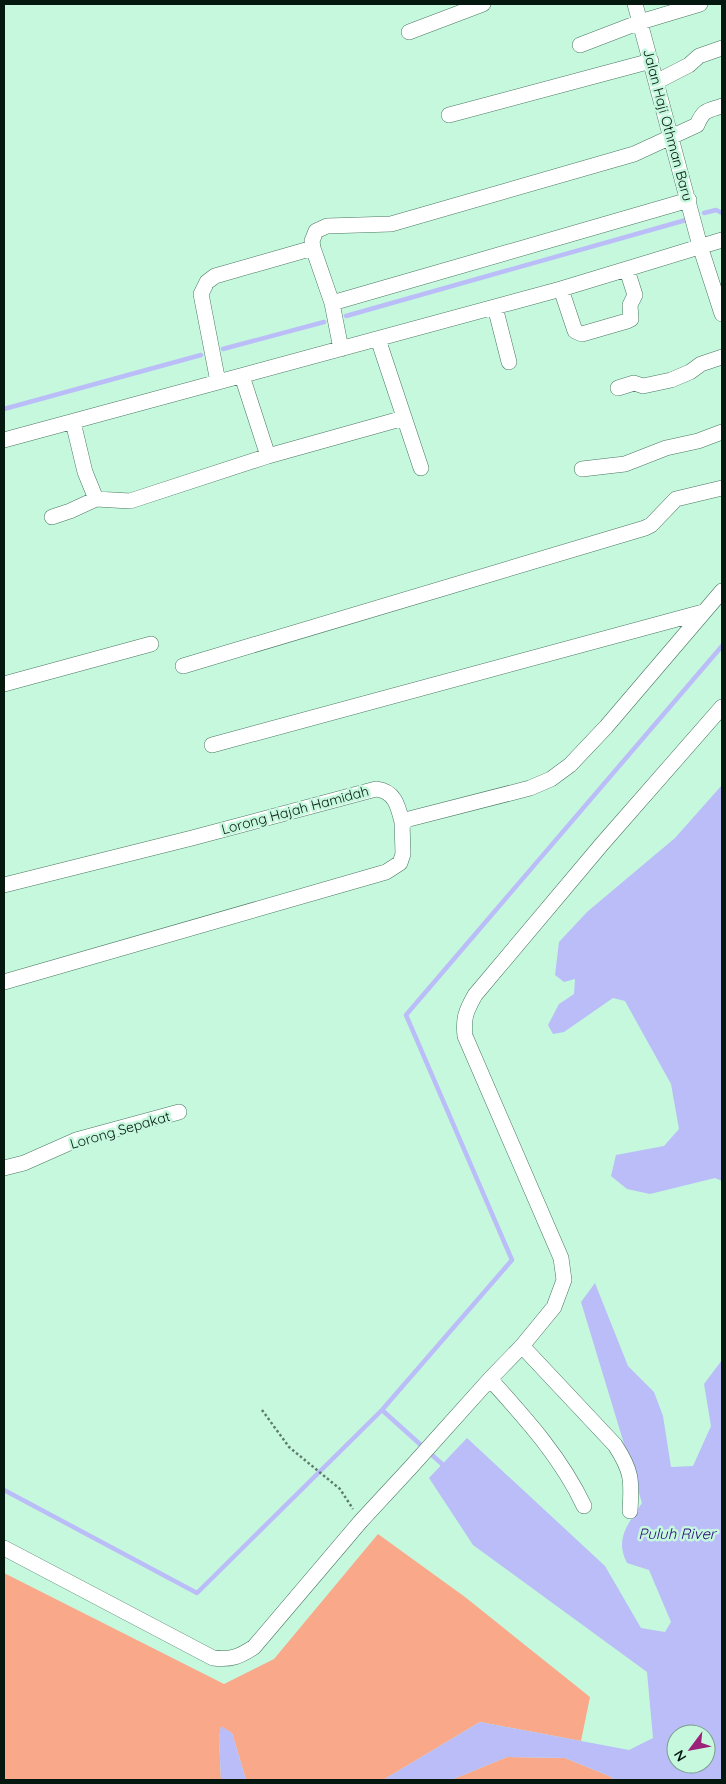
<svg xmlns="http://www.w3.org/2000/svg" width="726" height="1784" font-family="Quicksand,sans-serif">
<rect width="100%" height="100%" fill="#c6f8de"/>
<!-- green -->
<path fill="#f9a889" d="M378,1534L465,1597L590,1697L581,1741L480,1722L383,1780H246L232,1733L221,1727L219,1738L221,1780H4V1573L224,1684L274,1659Z
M507,1757L565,1758L609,1776L615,1780H451Z"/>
<!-- water -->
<path fill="#babdf8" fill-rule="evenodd" d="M722,785V1181L715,1178L650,1194L627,1189L611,1176L616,1155L664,1146L679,1129L671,1084L625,1001L613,998L564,1032L553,1034L548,1025L559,1004L574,994L575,979L564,982L555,975L559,942L587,912L675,838Z
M595,1283L628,1366L654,1392L663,1416L671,1467L693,1466L711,1426L704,1384L722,1360V1780H615L609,1776L565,1758L507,1757L451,1780H383L480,1722L629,1750L653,1738L647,1672L473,1545L429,1478L467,1438L605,1566L641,1628L665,1632L671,1622L649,1570L627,1563C614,1538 629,1523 642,1503L581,1302ZM676,1734H706V1764H676Z
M221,1726L232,1733L246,1780H221L219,1738Z"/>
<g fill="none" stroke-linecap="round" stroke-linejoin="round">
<!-- stream -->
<path stroke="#babdf8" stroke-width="4.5" d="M704,213L716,210L722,213
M346,316L686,220
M223,349L324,322
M4,409L201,355
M382,1410L442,1464
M4,1490L197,1593L382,1410L512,1260L406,1015L722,646"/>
<defs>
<path id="minor" d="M635,4L700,246L722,314
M409,32L483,4
M580,45L640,22L700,4
M656,82L689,65L699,56L722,48
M449,115L651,61
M561,289L575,331L582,334L627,321L631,319L630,305L635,295L627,270
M332,303L689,200
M495,307L509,362
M378,339L421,468
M341,349L332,303L313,248L312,241L316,231L327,226L391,224L634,154L697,125C704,109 707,111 722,106
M218,382L201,294L207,282L215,276L313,248
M618,388L634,383L643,386L671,380L690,372L701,364L722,357
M73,422L85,472L96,499
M4,440L561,289L722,240
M268,456L404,418
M582,469L625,464L666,448L698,441L722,432
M52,517L70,511L96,499L130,501L268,456L242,376
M183,666L645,528L651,525L676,499L722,488
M4,684L151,644
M212,745L703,612
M4,885L192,838L376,789C395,791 398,806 402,822L409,819L530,788L551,779L570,765L606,727L722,591
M4,982L386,872L400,863L403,854L402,822
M4,1168L24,1163L76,1140L179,1112
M522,1346L615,1445C632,1471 632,1480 630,1511
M490,1379C525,1418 561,1457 584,1506
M4,1548L213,1658C231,1660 239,1657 254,1647L361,1521L411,1467L490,1379L522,1346L554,1307L564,1280L561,1258L465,1036C463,1018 466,1011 475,995L602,844L722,707"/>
</defs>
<!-- minor casing -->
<use href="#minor" stroke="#497761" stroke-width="16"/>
<!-- path -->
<path stroke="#5c7d6d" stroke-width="2.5" stroke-dasharray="2.5 2.5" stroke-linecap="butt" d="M262,1410L289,1447L340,1489L353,1509"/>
<!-- minor -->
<use href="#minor" stroke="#fff" stroke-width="15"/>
</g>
<g text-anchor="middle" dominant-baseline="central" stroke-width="5" stroke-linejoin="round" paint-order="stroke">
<!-- street labels -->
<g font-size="14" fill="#05180f" stroke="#c6f8de">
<text transform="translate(668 125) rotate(75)">Jalan Haji Othman Baru</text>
<text transform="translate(295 810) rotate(-15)">Lorong Hajah Hamidah</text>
<text transform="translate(120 1130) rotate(-16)">Lorong Sepakat</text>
</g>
<!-- water labels -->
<g font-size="15" font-style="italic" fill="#29057b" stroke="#c6f8de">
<text x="677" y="1533">Puluh River</text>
</g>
</g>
<!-- border -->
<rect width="726" height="1784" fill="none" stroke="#05180f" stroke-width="10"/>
<!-- north arrow -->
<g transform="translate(691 1749) rotate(238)"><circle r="24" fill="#c6f8de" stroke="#799e8b"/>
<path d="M0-4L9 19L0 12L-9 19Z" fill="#9b2179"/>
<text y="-8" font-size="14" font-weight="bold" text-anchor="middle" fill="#05180f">N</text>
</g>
</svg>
